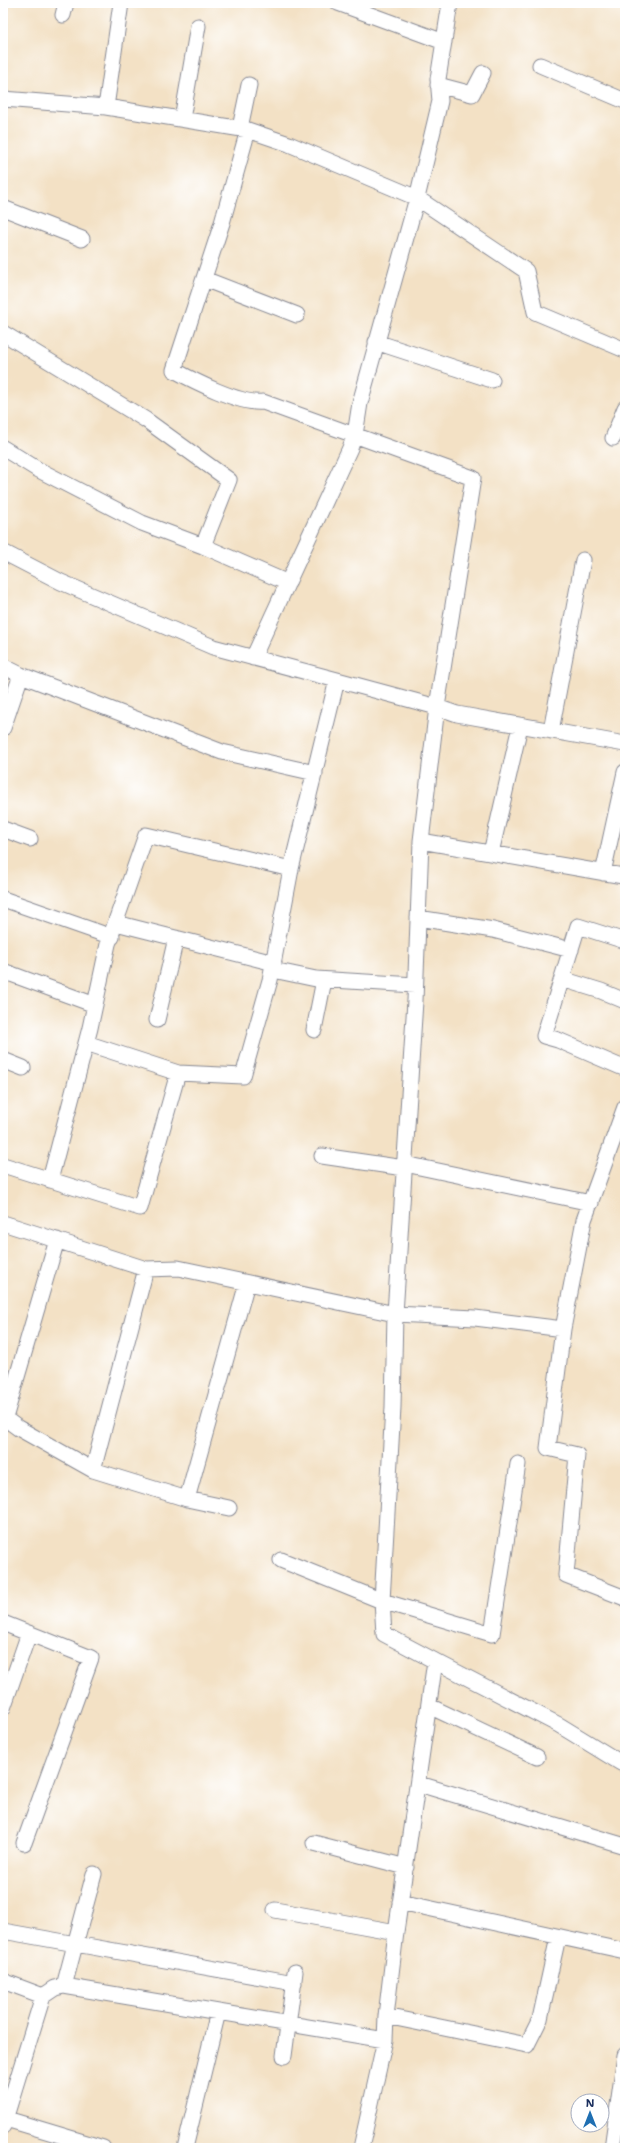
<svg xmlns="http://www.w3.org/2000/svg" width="628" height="2151" font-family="'Shantell Sans',sans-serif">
<rect width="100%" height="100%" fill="#fff"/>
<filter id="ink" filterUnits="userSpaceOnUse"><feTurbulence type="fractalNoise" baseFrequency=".025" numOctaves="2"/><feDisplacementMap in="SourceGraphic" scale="8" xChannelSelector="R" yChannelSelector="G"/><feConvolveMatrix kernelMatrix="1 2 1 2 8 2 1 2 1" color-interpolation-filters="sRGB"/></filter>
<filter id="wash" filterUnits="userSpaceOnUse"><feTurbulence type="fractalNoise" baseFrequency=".012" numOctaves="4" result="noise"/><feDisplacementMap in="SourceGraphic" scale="16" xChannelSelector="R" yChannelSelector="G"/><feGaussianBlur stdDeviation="0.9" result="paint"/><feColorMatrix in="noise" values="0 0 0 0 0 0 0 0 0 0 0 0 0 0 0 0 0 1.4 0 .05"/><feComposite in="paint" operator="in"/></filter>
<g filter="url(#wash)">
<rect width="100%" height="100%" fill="#f3e1c5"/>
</g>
<g filter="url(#ink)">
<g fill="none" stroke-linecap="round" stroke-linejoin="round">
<defs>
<path id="street" d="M338,3L444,42
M63,15L66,3
M540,65L625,101
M438,85L472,94L483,73
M3,99L106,107L248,130L289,144L417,198L526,271L535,312L625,350
M106,107L121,3
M182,119L198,26
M240,128L249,85
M248,130L222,223L174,370C194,381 241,405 263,402L473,478L437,707L457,714L625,744
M3,208L82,239
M204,279L297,315
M3,333L146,420L229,480L203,546
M376,342L492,380
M613,438L625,408
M3,448L37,469L142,523L203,546L288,583
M3,552L61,582L213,647L337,680
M253,658L350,448L355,435L360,403L417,198L440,101L438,79L450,3
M3,666L21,675L222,752L315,773
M3,728L21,675
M551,731L583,560
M3,829L30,839
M421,841L623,876
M491,853L520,726
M603,873L625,772
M3,899L112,937
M418,918L493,930L571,950
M116,923L274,963
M273,970L316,979L415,985
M3,971L95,1005
M562,979L601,991L625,1001
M157,1020L176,938
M314,1030L324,980
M86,1043L178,1073
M3,1060L23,1068
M621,1067L558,1040L544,1036L578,926L625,941
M322,1156L404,1168
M405,1164L591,1203
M3,1165L140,1208L178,1073L243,1076L270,980L291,869L337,680L437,707L421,841L415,1001L395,1314L393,1407L382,1601L384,1634L435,1661L396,1932L386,2016L385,2040L361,2148
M50,1180L90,1028L108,944L146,835L291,869
M3,1223L146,1269L178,1268L395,1314L475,1318L563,1329L584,1220L625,1107
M563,1329L548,1448L577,1455L566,1575L625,1598
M3,1417L18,1428L93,1470L146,1269
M5,1418L57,1240
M93,1470L187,1499L229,1508
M187,1499L247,1283
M281,1560L382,1601L492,1634L518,1464
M3,1623L91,1658L24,1843
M435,1661L559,1725L621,1763
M429,1706L537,1757
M3,1708L29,1633
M419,1784L625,1846
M314,1843L406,1867
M400,1902L625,1951
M275,1910L396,1932
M3,1931L294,1983
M3,1981L43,1996
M64,1986L94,1874
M386,2016L527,2045L540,2019L558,1937
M284,2056L295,1972
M3,2118L103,2148
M3,2126L43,1996L55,1988L64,1986L385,2040
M185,2148L218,2012
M612,2148L625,2055"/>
</defs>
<!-- street casing -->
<use href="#street" stroke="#878892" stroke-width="17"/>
<!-- street -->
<use href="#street" stroke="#fff" stroke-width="15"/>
</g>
</g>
<!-- margin -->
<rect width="628" height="2151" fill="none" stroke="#fff" stroke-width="16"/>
<!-- north arrow -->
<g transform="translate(590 2113)"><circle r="19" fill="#ffffff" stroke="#a4acbf"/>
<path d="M0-3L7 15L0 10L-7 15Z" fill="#1f6fb2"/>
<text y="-6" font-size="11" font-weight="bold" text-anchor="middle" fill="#1b2f5e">N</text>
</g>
</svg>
